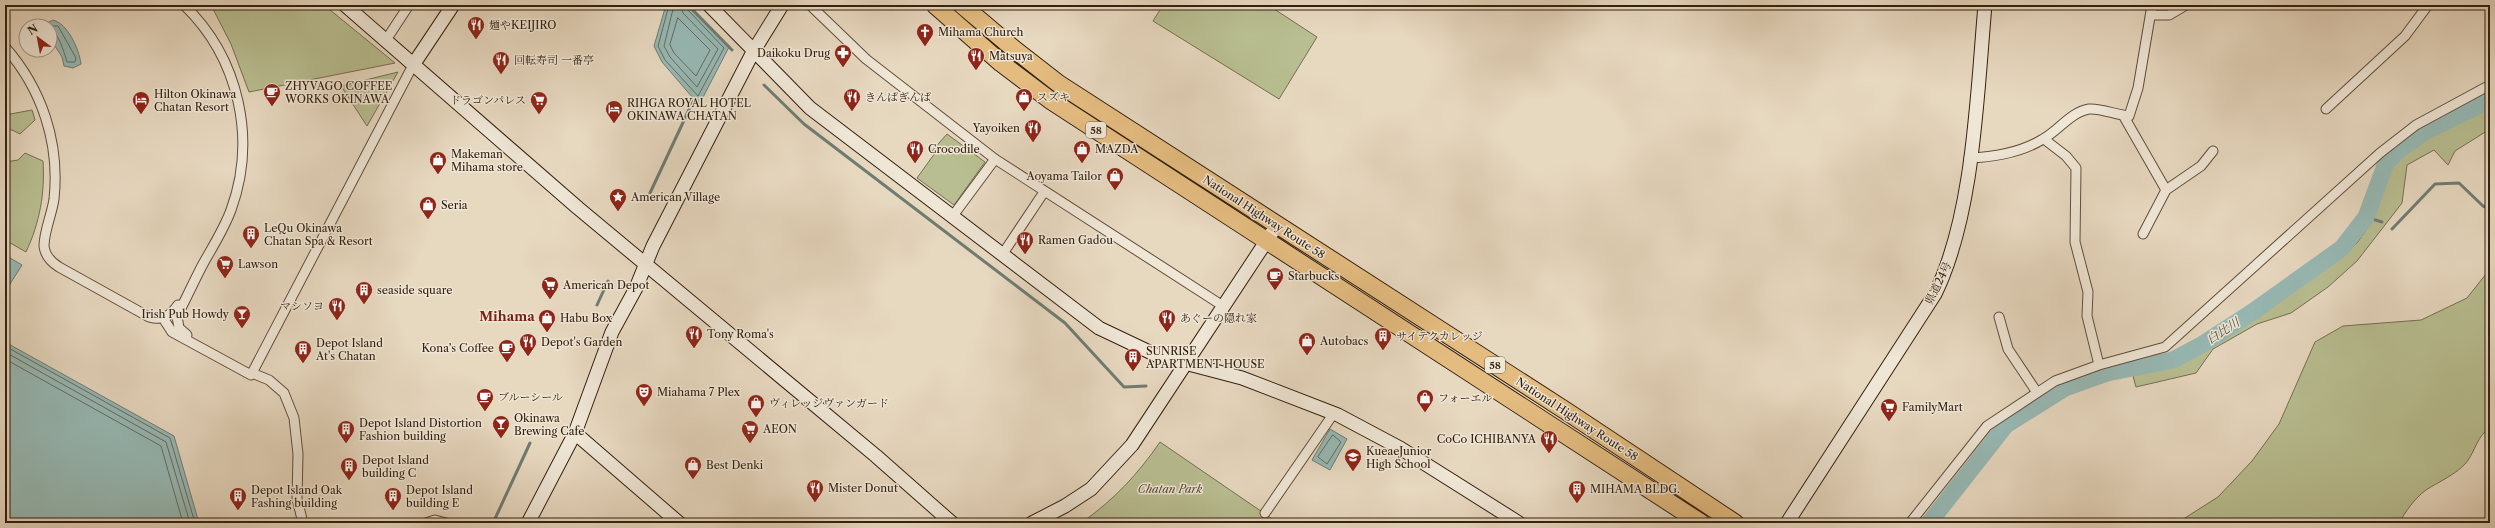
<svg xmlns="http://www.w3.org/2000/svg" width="2495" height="528" font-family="'Libre Caslon Text','Noto Serif JP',serif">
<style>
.green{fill:#b8be91;stroke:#766f50}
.water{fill:#97b9b5;stroke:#6f7c73}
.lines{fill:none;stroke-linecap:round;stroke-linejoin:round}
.shore{stroke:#656c62;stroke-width:1}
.stream{stroke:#6f7c73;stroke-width:3}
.river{stroke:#97b9b5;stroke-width:17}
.street-casing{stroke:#604e3b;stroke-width:11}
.secondary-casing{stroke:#33200f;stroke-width:15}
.highway-casing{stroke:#33200f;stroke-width:19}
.street{stroke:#efe6d6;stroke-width:9}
.secondary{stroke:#efe6d6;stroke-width:13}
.highway{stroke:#e4bc80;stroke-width:17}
.labels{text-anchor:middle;stroke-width:3;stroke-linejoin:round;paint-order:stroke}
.shield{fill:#efe6d6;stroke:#6b5b4b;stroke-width:1}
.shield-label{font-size:10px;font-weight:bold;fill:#33200f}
.poi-label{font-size:11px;fill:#33200f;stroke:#efe6d6;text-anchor:start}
.street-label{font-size:11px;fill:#33200f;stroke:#efe6d6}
.park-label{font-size:11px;font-style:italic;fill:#544830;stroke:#efe6d6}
.water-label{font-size:12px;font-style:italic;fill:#514e41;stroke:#efe6d6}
.quarter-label{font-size:13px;font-weight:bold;fill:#7a1f14;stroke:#efe6d6}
</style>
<rect width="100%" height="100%" fill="#e7d8c0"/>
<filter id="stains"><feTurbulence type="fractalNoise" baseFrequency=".005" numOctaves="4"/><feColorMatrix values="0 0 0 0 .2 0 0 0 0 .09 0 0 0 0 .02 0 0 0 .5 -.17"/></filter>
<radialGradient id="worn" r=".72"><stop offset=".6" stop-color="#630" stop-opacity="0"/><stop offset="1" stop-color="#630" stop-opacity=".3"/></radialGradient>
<path class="green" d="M213 5H324L395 63 249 92 231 44 212 7Z
M1163 5H1268L1317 37 1279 99 1153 21Z
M398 72 367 126 341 86Z
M2490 92V129L2455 151 2448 165 2434 150 2407 165 2402 203 2357 261 2328 287 2291 313 2257 324 2213 349 2196 373 2136 387 2133 376 2200 353 2259 317 2357 243 2373 220 2385 160 2402 143 2436 120Z
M32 110 35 120 20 134 12 130H5V115Z
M947 134 985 162 954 205 917 178 935 153 932 151Z
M25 153 43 161C45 193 40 222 26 252L5 240V162L18 160Z
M2490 269V428C2478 434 2475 452 2466 463 2455 475 2440 481 2426 490 2414 499 2406 511 2399 523H2177L2218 497 2252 461 2279 424 2315 342 2343 326 2421 320 2467 298Z
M1160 442 1271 518 1268 523H1081C1114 500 1138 474 1160 442Z"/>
<path class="water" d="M666 5H688L729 47 699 105 662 62 654 46Z
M53 20C68 24 79 49 81 64L73 68 64 66 62 57 55 46V40L50 44V38L54 37 50 36V26H41Z
M5 255 22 265 5 292Z
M5 342 174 436 199 523H5Z
M1330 429 1347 439 1330 470 1312 460Z"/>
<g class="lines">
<path class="shore" d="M669 5 658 46 665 60 698 96 724 48 687 9 686 5
M674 5 664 46 670 57 697 87 718 49 683 13 681 5
M678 18 710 50 696 76 674 53 670 45Z
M47 26H58L76 58 75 62H67C65 55 60 39 55 33L50 32
M5 346 170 438 195 523
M5 352 166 442 190 523
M5 359 161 446 183 523
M1333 435 1341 442 1327 464 1318 457Z"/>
<path class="stream" d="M688 5 732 50
M764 85 804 124 1065 323 1124 387 1146 386
M650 193 694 99
M2366 217 2382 222
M2392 229 2435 184 2459 183 2483 206 2490 209
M597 305 608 281
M493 523 530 443"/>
<path class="river" d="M1929 523 2006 425 2065 388 2107 373 2173 360 2203 344 2251 313 2342 248 2366 217 2386 163 2399 150 2426 131 2490 100"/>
<defs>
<path id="street" d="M184 5C239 58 257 139 231 210 224 229 213 246 203 264 194 281 186 299 177 316L179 328 187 335
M810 5 866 59 995 159 1223 306
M2151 15H2169L2186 5
M386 40 409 5
M5 47C42 89 60 143 54 199 52 214 44 231 44 246 45 256 51 262 59 267L149 317C163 321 170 316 178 305
M2326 109 2405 36 2428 5
M2123 115 2166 190
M2044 139 2066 156 2076 168 2075 242 2088 292 2087 316 2099 365
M1969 158C1994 157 2022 152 2043 139 2059 130 2071 112 2089 109 2101 108 2116 115 2129 116L2138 88 2152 5
M952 217 995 159
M2143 234 2166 190 2201 166 2213 151
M1002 255 1044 192
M1999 317 2008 349 2036 391
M163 318 172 332 251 375 413 65
M252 373 269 380 284 393 294 418 298 454 297 499 303 523
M1265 513 1334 413
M426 523 435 520 446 523
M1910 523 1987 426 2055 381 2099 365 2165 347 2380 153 2416 125 2490 85"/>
<path id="secondary" d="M345 5 578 208 876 456 952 523
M709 5 810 108 1099 328 1158 356 1242 378 1338 415 1400 448 1519 523
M413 65 453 5
M575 433 679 523
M528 523 575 433 612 332 636 288 653 246 753 52 782 5
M1032 523 1065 506 1091 489 1132 445 1277 225
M1787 523 1935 294C1974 214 1977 94 1985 5"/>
<path id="highway" d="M935 5 1001 63 1050 100 1701 523
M962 5 1014 49 1059 84 1566 411 1735 523"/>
</defs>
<use href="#street" class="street-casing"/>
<use href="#secondary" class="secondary-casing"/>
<use href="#highway" class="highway-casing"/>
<use href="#street" class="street"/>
<use href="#secondary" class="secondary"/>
<use href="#highway" class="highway"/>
</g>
<defs>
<symbol id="restaurant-pin" viewBox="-11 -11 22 30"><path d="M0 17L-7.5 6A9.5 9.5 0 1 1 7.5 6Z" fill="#8f2418" stroke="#efe6d6"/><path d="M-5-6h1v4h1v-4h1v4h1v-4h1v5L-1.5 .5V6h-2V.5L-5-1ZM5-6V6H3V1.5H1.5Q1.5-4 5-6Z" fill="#fff"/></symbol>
<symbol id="church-pin" viewBox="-11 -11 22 30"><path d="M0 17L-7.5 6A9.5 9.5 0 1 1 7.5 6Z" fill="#8f2418" stroke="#efe6d6"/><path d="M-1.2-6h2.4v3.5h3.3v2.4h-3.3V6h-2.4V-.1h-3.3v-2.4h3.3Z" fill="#fff"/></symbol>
<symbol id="pharmacy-pin" viewBox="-11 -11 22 30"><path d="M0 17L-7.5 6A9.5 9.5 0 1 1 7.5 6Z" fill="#8f2418" stroke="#efe6d6"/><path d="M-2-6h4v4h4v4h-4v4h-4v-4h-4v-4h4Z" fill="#fff"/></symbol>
<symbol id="cafe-pin" viewBox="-11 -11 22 30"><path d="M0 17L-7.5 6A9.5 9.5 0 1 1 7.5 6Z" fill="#8f2418" stroke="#efe6d6"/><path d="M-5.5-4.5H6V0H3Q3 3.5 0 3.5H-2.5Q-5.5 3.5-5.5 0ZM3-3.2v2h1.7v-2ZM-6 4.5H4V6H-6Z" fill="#fff"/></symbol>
<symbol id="shop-pin" viewBox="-11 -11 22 30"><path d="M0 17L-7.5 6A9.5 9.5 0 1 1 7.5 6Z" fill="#8f2418" stroke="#efe6d6"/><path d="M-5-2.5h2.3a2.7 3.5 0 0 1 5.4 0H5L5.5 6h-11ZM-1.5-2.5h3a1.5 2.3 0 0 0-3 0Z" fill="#fff"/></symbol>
<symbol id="hotel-pin" viewBox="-11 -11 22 30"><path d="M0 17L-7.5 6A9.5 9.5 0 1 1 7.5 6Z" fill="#8f2418" stroke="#efe6d6"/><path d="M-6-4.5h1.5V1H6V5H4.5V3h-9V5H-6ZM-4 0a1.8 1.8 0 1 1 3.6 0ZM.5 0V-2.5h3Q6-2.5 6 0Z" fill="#fff"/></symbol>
<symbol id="supermarket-pin" viewBox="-11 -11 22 30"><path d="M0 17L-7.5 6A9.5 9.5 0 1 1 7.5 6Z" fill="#8f2418" stroke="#efe6d6"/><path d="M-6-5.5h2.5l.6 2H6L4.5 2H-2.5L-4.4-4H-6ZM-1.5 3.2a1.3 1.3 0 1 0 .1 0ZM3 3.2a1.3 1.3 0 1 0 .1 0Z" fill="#fff"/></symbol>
<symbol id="sight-pin" viewBox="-11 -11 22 30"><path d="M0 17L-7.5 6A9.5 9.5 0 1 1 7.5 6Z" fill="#8f2418" stroke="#efe6d6"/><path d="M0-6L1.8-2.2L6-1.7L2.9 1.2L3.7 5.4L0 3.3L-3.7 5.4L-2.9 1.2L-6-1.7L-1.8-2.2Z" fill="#fff"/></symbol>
<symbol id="building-pin" viewBox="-11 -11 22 30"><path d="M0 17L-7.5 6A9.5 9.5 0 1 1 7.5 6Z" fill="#8f2418" stroke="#efe6d6"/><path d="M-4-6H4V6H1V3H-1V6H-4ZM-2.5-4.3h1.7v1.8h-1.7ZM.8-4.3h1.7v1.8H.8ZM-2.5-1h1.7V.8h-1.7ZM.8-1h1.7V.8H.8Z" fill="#fff"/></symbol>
<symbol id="bar-pin" viewBox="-11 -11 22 30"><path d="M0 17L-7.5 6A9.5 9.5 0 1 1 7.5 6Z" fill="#8f2418" stroke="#efe6d6"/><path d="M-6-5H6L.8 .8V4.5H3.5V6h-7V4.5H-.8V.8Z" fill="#fff"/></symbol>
<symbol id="theatre-pin" viewBox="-11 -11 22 30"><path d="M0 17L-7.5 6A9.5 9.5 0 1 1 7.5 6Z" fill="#8f2418" stroke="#efe6d6"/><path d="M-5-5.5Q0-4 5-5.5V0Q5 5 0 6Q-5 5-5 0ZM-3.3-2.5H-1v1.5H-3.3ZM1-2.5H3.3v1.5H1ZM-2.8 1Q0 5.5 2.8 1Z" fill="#fff"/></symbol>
<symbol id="school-pin" viewBox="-11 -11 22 30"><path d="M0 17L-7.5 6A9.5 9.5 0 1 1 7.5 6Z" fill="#8f2418" stroke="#efe6d6"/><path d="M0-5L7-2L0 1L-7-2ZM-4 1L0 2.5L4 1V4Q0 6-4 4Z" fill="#fff"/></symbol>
</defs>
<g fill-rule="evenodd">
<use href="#restaurant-pin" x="466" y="15" width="20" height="27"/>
<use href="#church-pin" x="915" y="22" width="20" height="27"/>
<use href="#pharmacy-pin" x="833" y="43" width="20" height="27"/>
<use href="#restaurant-pin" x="966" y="46" width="20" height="27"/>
<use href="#restaurant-pin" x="491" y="50" width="20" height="27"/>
<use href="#cafe-pin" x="262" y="82" width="20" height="27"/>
<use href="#restaurant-pin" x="842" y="87" width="20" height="27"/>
<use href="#shop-pin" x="1014" y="87" width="20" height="27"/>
<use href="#hotel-pin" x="131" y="90" width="20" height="27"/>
<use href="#supermarket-pin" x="529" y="90" width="20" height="27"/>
<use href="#hotel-pin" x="604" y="99" width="20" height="27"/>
<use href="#restaurant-pin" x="1023" y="118" width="20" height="27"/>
<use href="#restaurant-pin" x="905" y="139" width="20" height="27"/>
<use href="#shop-pin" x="1072" y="139" width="20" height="27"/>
<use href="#shop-pin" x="428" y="150" width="20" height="27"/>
<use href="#shop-pin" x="1105" y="166" width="20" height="27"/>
<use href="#sight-pin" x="608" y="187" width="20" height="27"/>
<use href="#shop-pin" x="418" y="195" width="20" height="27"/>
<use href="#building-pin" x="241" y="224" width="20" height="27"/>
<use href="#restaurant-pin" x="1015" y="230" width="20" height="27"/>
<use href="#supermarket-pin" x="215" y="254" width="20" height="27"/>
<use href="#cafe-pin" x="1265" y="266" width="20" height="27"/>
<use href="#supermarket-pin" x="540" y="275" width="20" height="27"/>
<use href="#building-pin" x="354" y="280" width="20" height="27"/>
<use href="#restaurant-pin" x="327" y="296" width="20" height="27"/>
<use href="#bar-pin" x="232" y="304" width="20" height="27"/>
<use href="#shop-pin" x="537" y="308" width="20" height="27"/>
<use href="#restaurant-pin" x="1157" y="308" width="20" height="27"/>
<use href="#restaurant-pin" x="684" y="324" width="20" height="27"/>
<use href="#building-pin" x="1373" y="326" width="20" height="27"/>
<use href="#shop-pin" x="1297" y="331" width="20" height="27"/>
<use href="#restaurant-pin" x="518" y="332" width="20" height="27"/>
<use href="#cafe-pin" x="497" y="338" width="20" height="27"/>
<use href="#building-pin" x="293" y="339" width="20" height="27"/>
<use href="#building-pin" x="1123" y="347" width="20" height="27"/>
<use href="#theatre-pin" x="634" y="382" width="20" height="27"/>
<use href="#cafe-pin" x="475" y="387" width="20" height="27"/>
<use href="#shop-pin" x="1415" y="388" width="20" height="27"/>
<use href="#shop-pin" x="746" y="393" width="20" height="27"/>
<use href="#supermarket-pin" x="1879" y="397" width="20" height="27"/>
<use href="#bar-pin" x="491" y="414" width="20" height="27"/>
<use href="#building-pin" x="336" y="419" width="20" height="27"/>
<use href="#supermarket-pin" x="740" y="419" width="20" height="27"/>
<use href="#restaurant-pin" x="1539" y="429" width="20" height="27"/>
<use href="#school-pin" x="1343" y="447" width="20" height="27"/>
<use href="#shop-pin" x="683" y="455" width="20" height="27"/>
<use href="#building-pin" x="339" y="456" width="20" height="27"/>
<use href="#restaurant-pin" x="805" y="478" width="20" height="27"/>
<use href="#building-pin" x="1567" y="479" width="20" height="27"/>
<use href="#building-pin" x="228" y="486" width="20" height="27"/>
<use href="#building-pin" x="383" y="486" width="20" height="27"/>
</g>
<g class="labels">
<g class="shield">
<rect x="1086" y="122" width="20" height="16" rx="3"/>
<rect x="1485" y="357" width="20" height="16" rx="3"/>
</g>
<g class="shield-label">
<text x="1096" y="134">58</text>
<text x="1495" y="369">58</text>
</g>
<g class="poi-label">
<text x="489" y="29">麺やKEIJIRO</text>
<text x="938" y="36">Mihama Church</text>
<text x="830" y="57" text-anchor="end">Daikoku Drug</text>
<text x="989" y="60">Matsuya</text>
<text x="514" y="64">回転寿司 一番亭</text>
<text x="285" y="90">ZHYVAGO COFFEE<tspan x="285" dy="13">WORKS OKINAWA</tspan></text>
<text x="154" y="98">Hilton Okinawa<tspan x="154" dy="13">Chatan Resort</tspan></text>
<text x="865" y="101">きんぱぎんぱ</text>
<text x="1037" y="101">スズキ</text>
<text x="526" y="104" text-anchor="end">ドラゴンパレス</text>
<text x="627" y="107">RIHGA ROYAL HOTEL<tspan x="627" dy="13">OKINAWA CHATAN</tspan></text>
<text x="1020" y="132" text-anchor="end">Yayoiken</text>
<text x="928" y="153">Crocodile</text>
<text x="1095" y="153">MAZDA</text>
<text x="451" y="158">Makeman<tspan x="451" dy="13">Mihama store</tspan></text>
<text x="1102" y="180" text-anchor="end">Aoyama Tailor</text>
<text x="631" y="201">American Village</text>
<text x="441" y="209">Seria</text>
<text x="264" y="232">LeQu Okinawa<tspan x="264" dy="13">Chatan Spa &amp; Resort</tspan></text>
<text x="1038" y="244">Ramen Gadou</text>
<text x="238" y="268">Lawson</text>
<text x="1288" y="280">Starbucks</text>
<text x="563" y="289">American Depot</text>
<text x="377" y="294">seaside square</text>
<text x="324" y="310" text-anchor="end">マシソヨ</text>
<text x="229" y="318" text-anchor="end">Irish Pub Howdy</text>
<text x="560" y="322">Habu Box</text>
<text x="1180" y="322">あぐーの隠れ家</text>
<text x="707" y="338">Tony Roma's</text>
<text x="1396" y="340">サイテクカレッジ</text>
<text x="1320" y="345">Autobacs</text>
<text x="541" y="346">Depot's Garden</text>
<text x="316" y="347">Depot Island<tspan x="316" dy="13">At's Chatan</tspan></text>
<text x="494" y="352" text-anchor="end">Kona’s Coffee</text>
<text x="1146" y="355">SUNRISE<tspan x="1146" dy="13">APARTMENT HOUSE</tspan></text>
<text x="657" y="396">Miahama 7 Plex</text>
<text x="498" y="401">ブルーシール</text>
<text x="1438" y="402">フォーエル</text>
<text x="769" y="407">ヴィレッジヴァンガード</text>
<text x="1902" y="411">FamilyMart</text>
<text x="514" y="422">Okinawa<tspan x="514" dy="13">Brewing Cafe</tspan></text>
<text x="359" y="427">Depot Island Distortion<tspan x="359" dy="13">Fashion building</tspan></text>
<text x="763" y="433">AEON</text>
<text x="1536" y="443" text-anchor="end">CoCo ICHIBANYA</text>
<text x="1366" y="455">KueaeJunior<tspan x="1366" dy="13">High School</tspan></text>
<text x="362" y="464">Depot Island<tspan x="362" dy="13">building C</tspan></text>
<text x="706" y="469">Best Denki</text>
<text x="828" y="492">Mister Donut</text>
<text x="1590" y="493">MIHAMA BLDG.</text>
<text x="251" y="494">Depot Island Oak<tspan x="251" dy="13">Fashing building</tspan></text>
<text x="406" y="494">Depot Island<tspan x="406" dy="13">building E</tspan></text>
</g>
<g class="street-label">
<text transform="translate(1264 217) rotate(33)" y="4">National Highway Route 58</text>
<text transform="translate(1938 283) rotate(-64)" y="4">県道24号</text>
<text transform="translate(1577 419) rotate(33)" y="4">National Highway Route 58</text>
</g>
<g class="park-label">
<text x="1170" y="493">Chatan Park</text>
</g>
<g class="water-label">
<text transform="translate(2223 331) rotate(-33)" y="4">白比川</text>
</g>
<g class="quarter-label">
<text x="507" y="321">Mihama</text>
</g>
</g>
<rect width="2495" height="528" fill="none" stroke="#e7d8c0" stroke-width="20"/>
<rect x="6" y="6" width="2483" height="516" fill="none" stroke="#33200f" stroke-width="2"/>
<rect x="10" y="10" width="2475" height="508" fill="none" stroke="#33200f"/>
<g transform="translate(38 38) rotate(328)"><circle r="19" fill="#efe6d6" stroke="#a49786"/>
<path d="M0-3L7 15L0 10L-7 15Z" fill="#8f2418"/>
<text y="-6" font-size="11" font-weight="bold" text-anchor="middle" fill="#33200f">N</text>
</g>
<rect width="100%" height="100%" filter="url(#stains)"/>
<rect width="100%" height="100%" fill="url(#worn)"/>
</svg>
